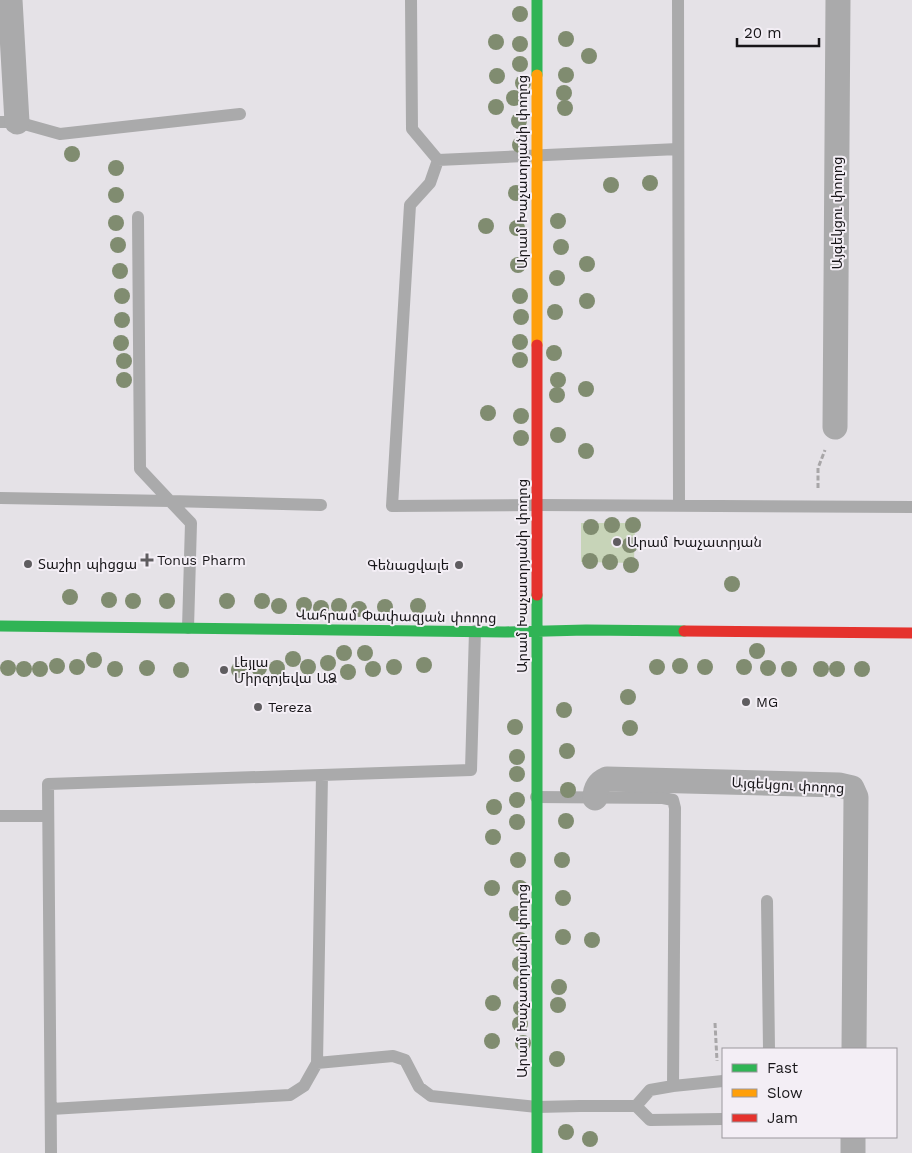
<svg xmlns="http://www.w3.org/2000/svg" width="912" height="1153" font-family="'Work Sans','Noto Sans Armenian',sans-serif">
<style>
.green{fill:#c7d4b8}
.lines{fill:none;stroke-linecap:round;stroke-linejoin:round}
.path{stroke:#a8a6a8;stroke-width:3;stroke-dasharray:5 2.5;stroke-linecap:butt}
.lane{stroke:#aaaaab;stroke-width:12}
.street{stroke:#aaaaab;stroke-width:25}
.fast{stroke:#30b455;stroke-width:11}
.slow{stroke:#ff9f0a;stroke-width:11}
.jam{stroke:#e5322d;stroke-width:11}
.tree{fill:#808c70}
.poi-dot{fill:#5f5d60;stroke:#f3eef5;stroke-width:2}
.labels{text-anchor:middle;stroke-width:4;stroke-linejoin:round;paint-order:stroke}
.street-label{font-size:14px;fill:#171518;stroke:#f3eef5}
.poi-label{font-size:14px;fill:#171518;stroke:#f3eef5;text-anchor:start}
</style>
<rect width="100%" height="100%" fill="#e5e2e7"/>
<path class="green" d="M581 523H635L634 563 581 562Z"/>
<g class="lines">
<path class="path" d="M818 488V468L825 450
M715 1023 717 1061"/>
<path class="lane" d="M411 0 412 129 438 160 430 183 410 205 392 506 537 505 912 507
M678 0 679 506
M0 122H17L60 134 240 114
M438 160 678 149
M138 217 140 469 170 501 321 505
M0 498 170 501 191 523 188 628
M536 797 663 798 673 800 675 808 673 1086
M0 816H48
M767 901 769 1049
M317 1063 393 1056 405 1060 419 1087 431 1096 537 1107 580 1106H636L650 1120 723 1119
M636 1106 650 1090 673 1086 723 1081
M51 1109 290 1095 304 1086 317 1063 322 775
M51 1153 48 784 471 770 475 631"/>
<path class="street" d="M10 0 17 122
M835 427 838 0
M595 798C595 788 598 783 607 779L839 785 852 788 856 797 854 1049
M853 1153V1137"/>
<path class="fast" d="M537 0V75
M537 595V1153
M0 626 505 632 586 630 684 631"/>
<path class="slow" d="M537 75V345"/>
<path class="jam" d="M537 345V595
M684 631 912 633"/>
</g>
<g class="tree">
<circle cx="520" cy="14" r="8"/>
<circle cx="566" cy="39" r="8"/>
<circle cx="496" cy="42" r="8"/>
<circle cx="520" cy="44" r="8"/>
<circle cx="589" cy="56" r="8"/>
<circle cx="520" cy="64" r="8"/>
<circle cx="566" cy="75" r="8"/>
<circle cx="497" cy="76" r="8"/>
<circle cx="523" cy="83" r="8"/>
<circle cx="564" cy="93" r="8"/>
<circle cx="514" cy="98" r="8"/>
<circle cx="496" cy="107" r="8"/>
<circle cx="565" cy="108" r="8"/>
<circle cx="519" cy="121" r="8"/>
<circle cx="520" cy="145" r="8"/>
<circle cx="72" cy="154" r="8"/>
<circle cx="116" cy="168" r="8"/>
<circle cx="650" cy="183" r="8"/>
<circle cx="611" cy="185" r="8"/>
<circle cx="516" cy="193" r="8"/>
<circle cx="116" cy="195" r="8"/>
<circle cx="558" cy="221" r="8"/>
<circle cx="116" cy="223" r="8"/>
<circle cx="486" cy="226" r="8"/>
<circle cx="517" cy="228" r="8"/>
<circle cx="118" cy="245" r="8"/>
<circle cx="561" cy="247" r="8"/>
<circle cx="587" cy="264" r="8"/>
<circle cx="518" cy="265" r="8"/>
<circle cx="120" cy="271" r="8"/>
<circle cx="557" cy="278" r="8"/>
<circle cx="122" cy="296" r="8"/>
<circle cx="520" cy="296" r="8"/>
<circle cx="587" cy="301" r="8"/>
<circle cx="555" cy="312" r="8"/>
<circle cx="521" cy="317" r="8"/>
<circle cx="122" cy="320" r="8"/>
<circle cx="520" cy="342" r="8"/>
<circle cx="121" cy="343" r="8"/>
<circle cx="554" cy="353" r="8"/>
<circle cx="520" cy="360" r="8"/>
<circle cx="124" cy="361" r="8"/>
<circle cx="124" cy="380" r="8"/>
<circle cx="558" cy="380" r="8"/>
<circle cx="586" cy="389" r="8"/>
<circle cx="557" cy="395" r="8"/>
<circle cx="488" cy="413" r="8"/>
<circle cx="521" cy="416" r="8"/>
<circle cx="558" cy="435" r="8"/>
<circle cx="521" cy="438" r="8"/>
<circle cx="586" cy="451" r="8"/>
<circle cx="612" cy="525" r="8"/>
<circle cx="633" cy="525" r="8"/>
<circle cx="591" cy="527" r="8"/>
<circle cx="630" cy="545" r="8"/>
<circle cx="590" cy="561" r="8"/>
<circle cx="610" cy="562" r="8"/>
<circle cx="631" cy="565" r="8"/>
<circle cx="732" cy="584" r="8"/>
<circle cx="70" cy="597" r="8"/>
<circle cx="109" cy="600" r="8"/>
<circle cx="133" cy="601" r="8"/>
<circle cx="167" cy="601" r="8"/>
<circle cx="227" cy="601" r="8"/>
<circle cx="262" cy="601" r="8"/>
<circle cx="304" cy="605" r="8"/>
<circle cx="279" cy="606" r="8"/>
<circle cx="339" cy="606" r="8"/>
<circle cx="418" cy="606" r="8"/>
<circle cx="385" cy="607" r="8"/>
<circle cx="321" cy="608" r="8"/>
<circle cx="359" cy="609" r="8"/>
<circle cx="757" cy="651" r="8"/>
<circle cx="344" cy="653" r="8"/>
<circle cx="365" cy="653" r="8"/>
<circle cx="293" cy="659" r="8"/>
<circle cx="94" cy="660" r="8"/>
<circle cx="328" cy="663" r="8"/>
<circle cx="424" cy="665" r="8"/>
<circle cx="57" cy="666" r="8"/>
<circle cx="680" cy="666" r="8"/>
<circle cx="77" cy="667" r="8"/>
<circle cx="308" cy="667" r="8"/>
<circle cx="394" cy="667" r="8"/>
<circle cx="657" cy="667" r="8"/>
<circle cx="705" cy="667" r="8"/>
<circle cx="744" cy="667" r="8"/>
<circle cx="8" cy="668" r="8"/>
<circle cx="147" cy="668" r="8"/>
<circle cx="259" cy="668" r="8"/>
<circle cx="277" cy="668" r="8"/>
<circle cx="768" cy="668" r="8"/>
<circle cx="24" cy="669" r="8"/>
<circle cx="40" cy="669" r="8"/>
<circle cx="115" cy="669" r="8"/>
<circle cx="373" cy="669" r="8"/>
<circle cx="789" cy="669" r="8"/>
<circle cx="821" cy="669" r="8"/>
<circle cx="837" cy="669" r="8"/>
<circle cx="862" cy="669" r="8"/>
<circle cx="181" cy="670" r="8"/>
<circle cx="239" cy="670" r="8"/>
<circle cx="348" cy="672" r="8"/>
<circle cx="628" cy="697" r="8"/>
<circle cx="564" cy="710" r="8"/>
<circle cx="515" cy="727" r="8"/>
<circle cx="630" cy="728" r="8"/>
<circle cx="567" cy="751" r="8"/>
<circle cx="517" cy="757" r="8"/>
<circle cx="517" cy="774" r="8"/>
<circle cx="568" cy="790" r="8"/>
<circle cx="517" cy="800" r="8"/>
<circle cx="494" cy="807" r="8"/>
<circle cx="566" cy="821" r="8"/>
<circle cx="517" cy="822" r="8"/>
<circle cx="493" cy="837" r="8"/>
<circle cx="518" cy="860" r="8"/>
<circle cx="562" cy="860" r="8"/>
<circle cx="492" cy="888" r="8"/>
<circle cx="520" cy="888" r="8"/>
<circle cx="563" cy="898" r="8"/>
<circle cx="517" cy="914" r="8"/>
<circle cx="563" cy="937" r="8"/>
<circle cx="520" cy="940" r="8"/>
<circle cx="592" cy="940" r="8"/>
<circle cx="520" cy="964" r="8"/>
<circle cx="521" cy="983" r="8"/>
<circle cx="559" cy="987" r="8"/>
<circle cx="493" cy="1003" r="8"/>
<circle cx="558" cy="1005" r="8"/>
<circle cx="521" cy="1008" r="8"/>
<circle cx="520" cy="1024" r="8"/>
<circle cx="492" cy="1041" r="8"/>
<circle cx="523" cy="1043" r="8"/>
<circle cx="557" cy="1059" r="8"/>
<circle cx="566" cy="1132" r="8"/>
<circle cx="590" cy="1139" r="8"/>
</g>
<g class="poi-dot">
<circle cx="617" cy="542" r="5"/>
<path d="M144.5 552.5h5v5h5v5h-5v5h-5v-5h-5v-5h5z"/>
<circle cx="28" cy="564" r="5"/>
<circle cx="459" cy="565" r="5"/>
<circle cx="224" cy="670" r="5"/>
<circle cx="746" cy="702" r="5"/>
<circle cx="258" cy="707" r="5"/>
</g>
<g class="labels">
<g class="street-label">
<text transform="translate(522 172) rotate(-90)" y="5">Արամ Խաչատրյանի փողոց</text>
<text transform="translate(837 213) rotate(-90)" y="5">Այգեկցու փողոց</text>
<text transform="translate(522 576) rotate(-90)" y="5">Արամ Խաչատրյանի փողոց</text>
<text transform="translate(396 616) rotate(1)" y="5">Վահրամ Փափազյան փողոց</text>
<text transform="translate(788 785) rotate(3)" y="5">Այգեկցու փողոց</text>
<text transform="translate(522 981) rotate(-90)" y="5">Արամ Խաչատրյանի փողոց</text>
</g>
<g class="poi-label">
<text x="627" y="547">Արամ Խաչատրյան</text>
<text x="157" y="565">Tonus Pharm</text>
<text x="38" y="569">Տաշիր պիցցա</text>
<text x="449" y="570" text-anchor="end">Գենացվալե</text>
<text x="234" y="667">Լեյլա<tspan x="234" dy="16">Միրզոյեվա ԱՁ</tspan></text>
<text x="756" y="707">MG</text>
<text x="268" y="712">Tereza</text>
</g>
</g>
<rect x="722" y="1048" width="175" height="90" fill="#f3eef5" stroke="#9b979d"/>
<rect x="732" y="1064" width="25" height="8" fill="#30b455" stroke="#9b979d"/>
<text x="767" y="1073" font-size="15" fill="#171518">Fast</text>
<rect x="732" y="1089" width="25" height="8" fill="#ff9f0a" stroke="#9b979d"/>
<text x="767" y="1098" font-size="15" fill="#171518">Slow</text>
<rect x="732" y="1114" width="25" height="8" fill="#e5322d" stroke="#9b979d"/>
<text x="767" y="1123" font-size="15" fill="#171518">Jam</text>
<path d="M737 38v8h82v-8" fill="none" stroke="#171518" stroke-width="2.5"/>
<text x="744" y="38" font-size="15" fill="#171518" stroke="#f3eef5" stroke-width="4" paint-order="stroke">20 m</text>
</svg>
